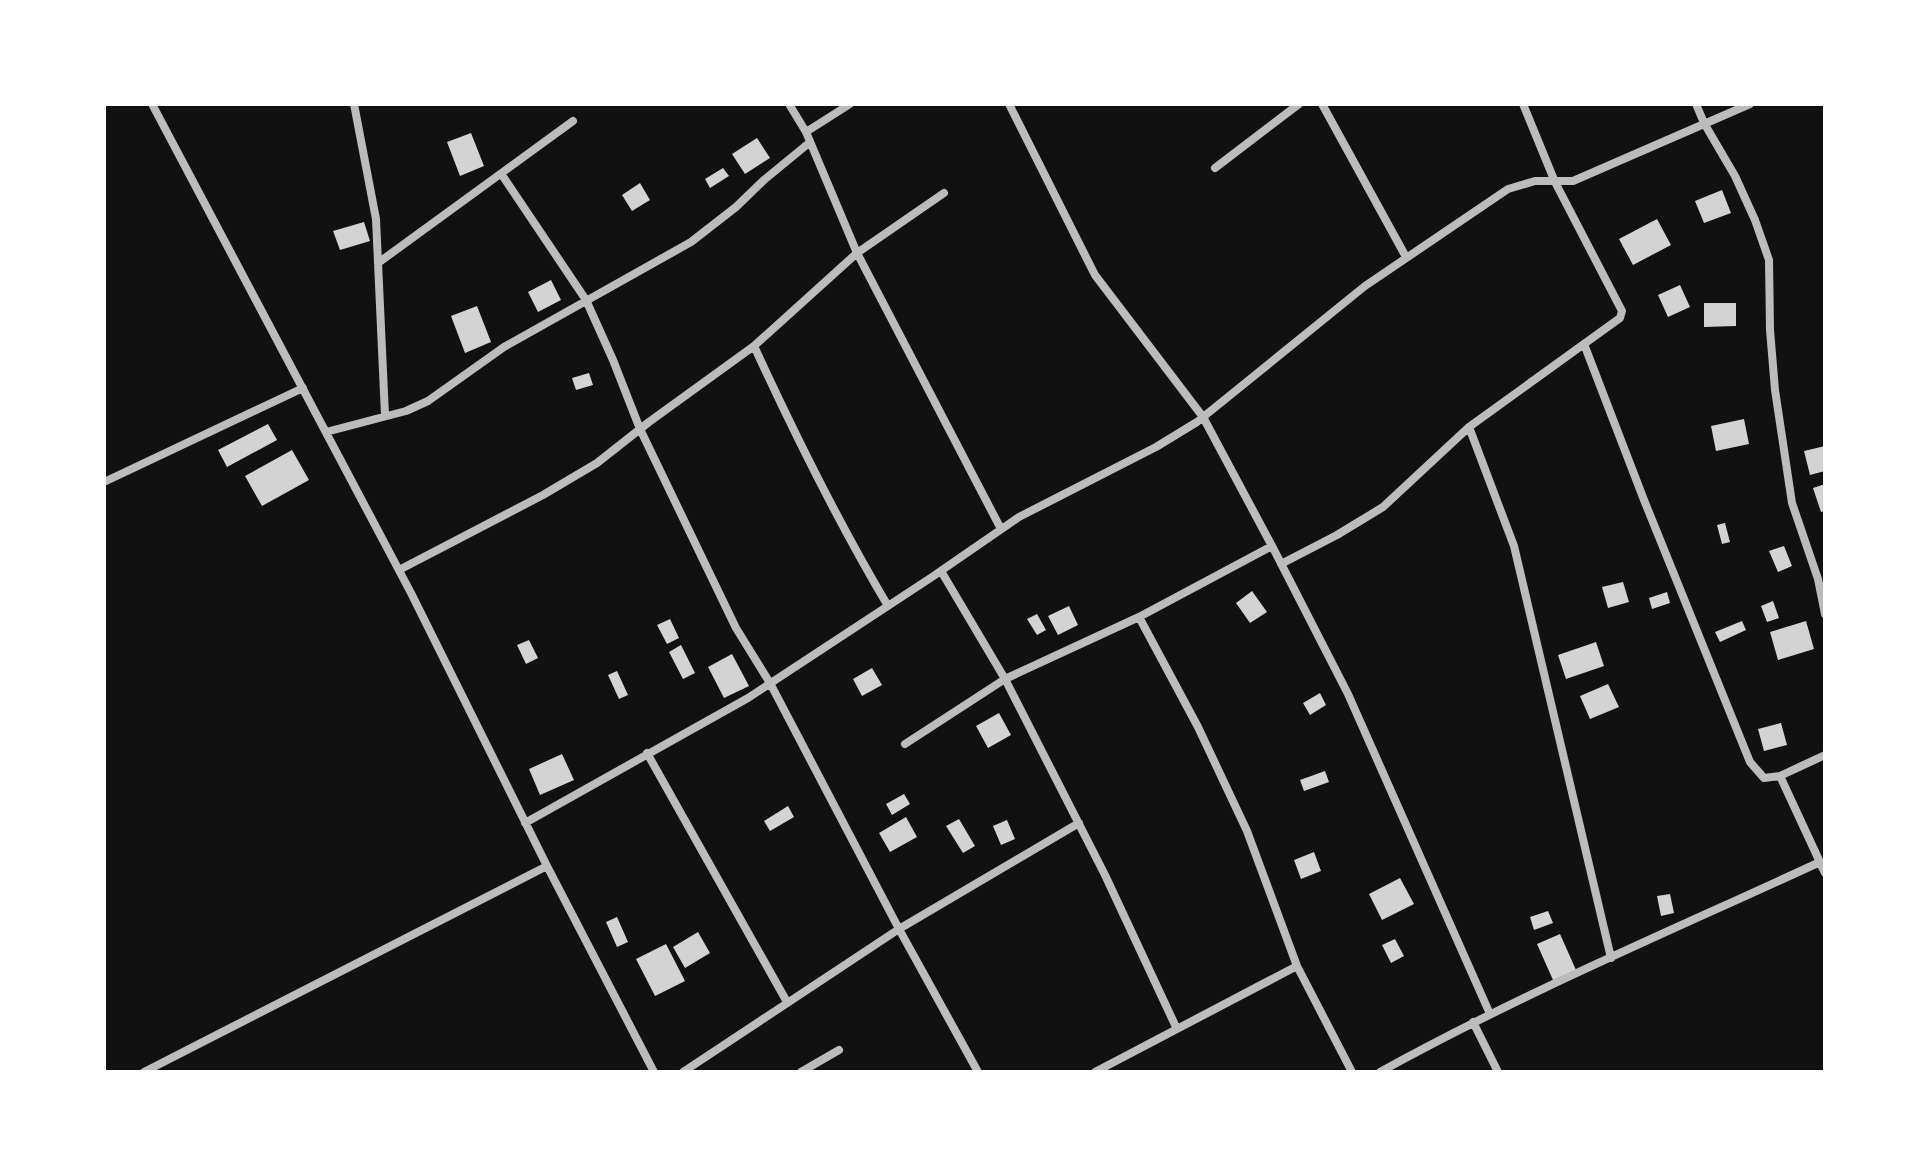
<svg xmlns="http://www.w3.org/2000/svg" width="1929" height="1176" font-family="Manrope,sans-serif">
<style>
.building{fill:#d3d3d3}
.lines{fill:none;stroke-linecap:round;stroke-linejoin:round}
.minor{stroke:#bcbcbc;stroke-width:8}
</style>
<rect width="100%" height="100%" fill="#111"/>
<path class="building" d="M471 133 484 166 460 176 447 142Z
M757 138 770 158 745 174 732 154Z
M723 168 729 176 710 188 705 179Z
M640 183 650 200 632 211 622 195Z
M1722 190 1731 213 1704 223 1695 201Z
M1657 219 1671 245 1633 265 1619 239Z
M364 222 370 241 340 250 333 231Z
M551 280 561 300 538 312 528 292Z
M1680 285 1690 307 1668 317 1658 295Z
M1704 303H1736V326L1704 327Z
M477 306 491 342 465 353 451 316Z
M589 373 593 385 576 390 572 378Z
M1744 419 1749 444 1716 451 1711 426Z
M268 424 277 440 227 467 218 450Z
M1825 446V471L1810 475 1804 451Z
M292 450 309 480 262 506 245 476Z
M1825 484V511L1821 512 1813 488Z
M1725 523 1730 542 1722 544 1717 525Z
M1784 546 1792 566 1778 572 1769 551Z
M1623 582 1629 602 1608 608 1602 587Z
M1252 591 1267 612 1250 623 1236 603Z
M1667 592 1670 603 1652 609 1649 598Z
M1773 601 1779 618 1767 622 1761 606Z
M1069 606 1078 625 1058 635 1048 616Z
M1037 614 1046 630 1037 635 1027 619Z
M670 619 679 638 667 644 657 625Z
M1742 621 1746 630 1720 642 1715 632Z
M1806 621 1814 649 1778 660 1770 632Z
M529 640 538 658 526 664 517 645Z
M1596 642 1604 666 1566 679 1558 655Z
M681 645 695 673 683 679 669 652Z
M732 654 749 686 724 698 708 667Z
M872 668 882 685 862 696 853 679Z
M617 671 628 695 619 699 608 675Z
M1608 684 1619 707 1590 719 1580 696Z
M1320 693 1326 705 1310 715 1303 703Z
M999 713 1011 735 988 748 976 726Z
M1781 723 1787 745 1764 751 1758 729Z
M562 754 574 780 540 795 529 769Z
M1325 771 1329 782 1304 791 1300 780Z
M904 794 910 804 892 815 886 804Z
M788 806 794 817 770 831 764 821Z
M906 817 917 837 890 852 879 833Z
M959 819 975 846 963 853 946 826Z
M1007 820 1015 839 1001 845 993 826Z
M1314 852 1321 871 1301 879 1294 860Z
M1400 878 1414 904 1382 920 1369 894Z
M1670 894 1674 913 1661 916 1657 896Z
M1548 911 1553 923 1534 930 1530 917Z
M617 917 628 942 617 947 606 922Z
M698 932 710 953 685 968 673 947Z
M1560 934 1576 970 1553 980 1537 944Z
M1395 939 1404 956 1391 963 1382 945Z
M666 944 685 981 655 996 636 959Z"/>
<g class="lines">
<path class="minor" d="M152 104 411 593 547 866 654 1072
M354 104 376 219 385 415
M789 104 806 132 857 253 1001 529
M1009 104 1095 275 1203 417 1272 546 1348 694 1490 1014
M1322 104 1406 257
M1696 104 1704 123 1735 176 1755 220 1769 260 1770 330 1775 390 1792 503 1818 579 1825 614
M806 132 850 104
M1215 168 1299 104
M502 175 586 300 613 360 640 429 736 628 770 683 899 929 978 1072
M378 263 573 121
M1584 344 1644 500 1750 762 1764 778 1780 776 1825 755
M754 346C795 435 838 522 888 606
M1469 427 1514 546 1611 958
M326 432 406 411 428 401 504 347 691 242 736 207 764 180 809 143
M104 482 303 388
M1281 564 1337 535 1383 507 1469 427 1620 318 1622 311 1555 182 1523 104
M399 570 543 495 597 463 649 422 754 346 857 253 944 193
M941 571 1005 679 1105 875 1176 1027
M1139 617 1198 727 1247 831 1297 966 1352 1072
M905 744 1005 679 1139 617 1272 546
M647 753 787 1002
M1780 776 1825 873
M525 823 748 698 932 577 1019 517 1156 447 1197 422 1365 286 1508 189 1535 181H1573L1750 104
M1473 1022 1498 1072
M144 1072 547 866
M683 1072 899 929 1079 823
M801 1072 839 1050
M1095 1072 1297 966
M1380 1072C1523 993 1673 930 1820 862"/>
</g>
<rect width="1929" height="1176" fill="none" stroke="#ffffff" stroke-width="212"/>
</svg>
